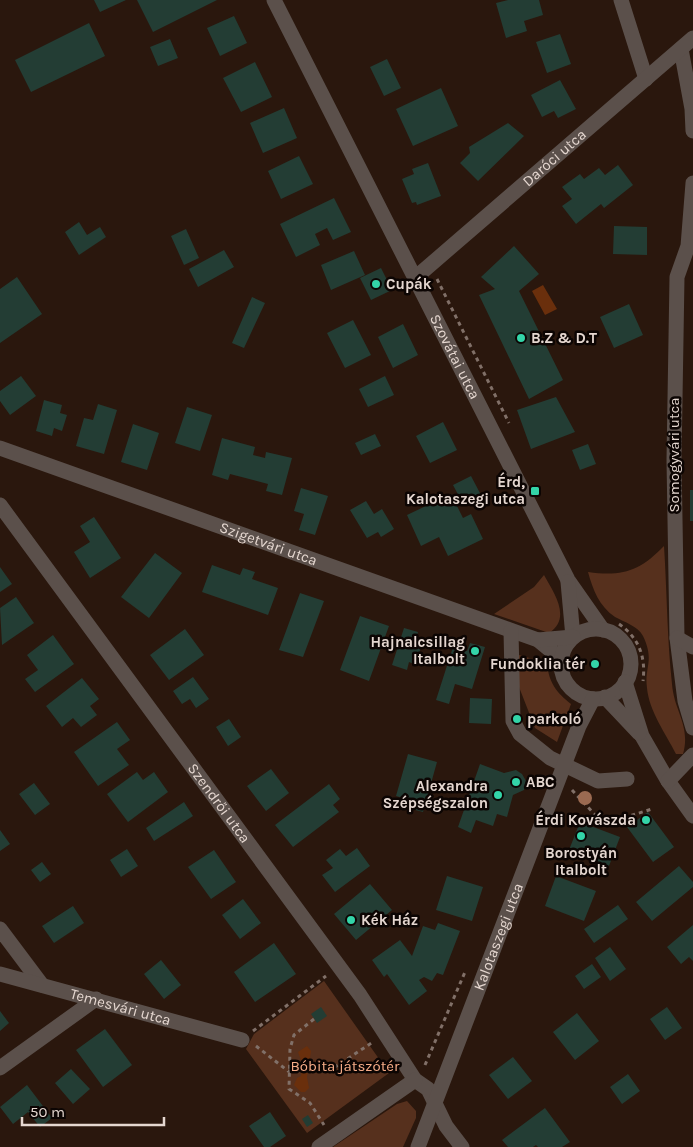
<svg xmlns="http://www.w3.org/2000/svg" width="693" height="1147" font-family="Karla,sans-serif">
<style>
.green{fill:#56301d}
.water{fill:#6a2f0c}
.building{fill:#233d34}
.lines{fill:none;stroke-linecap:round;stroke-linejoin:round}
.path{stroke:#817068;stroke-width:3;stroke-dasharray:4 4;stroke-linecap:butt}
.minor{stroke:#5b504b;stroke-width:15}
.tree{fill:#9b6a51}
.poi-dot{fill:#33d4a8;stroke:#0c0503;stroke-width:2}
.labels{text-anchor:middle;stroke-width:5;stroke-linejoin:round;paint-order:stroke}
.street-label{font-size:15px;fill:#e5d7d0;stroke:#0c0503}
.poi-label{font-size:15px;font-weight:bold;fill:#e5d7d0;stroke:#0c0503;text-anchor:start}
.park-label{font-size:15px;fill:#f7ad88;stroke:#0c0503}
</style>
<rect width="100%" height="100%" fill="#2a170d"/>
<path class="green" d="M664 546C667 592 667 639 672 684 674 711 691 726 683 754H676C666 734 649 711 647 688 644 667 655 661 643 636 638 626 624 622 615 617 599 606 593 590 588 572 622 577 640 571 664 546Z
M544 575C554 593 572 618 549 633L494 614 534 587Z
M519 655 547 663C549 683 556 692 571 704L557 742 535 728 519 687Z
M324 981 389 1073 307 1133 246 1049 254 1034Z
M407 1101 416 1111V1118L403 1147H333L397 1104Z"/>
<path class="water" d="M543 285 557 309 545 315 532 291Z
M307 1046 311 1051 307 1077 309 1088 305 1092H301L294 1085 297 1078 301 1076 302 1063 298 1052Z"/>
<path class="building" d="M94 0H126L100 12Z
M137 0H217L153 32Z
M508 0H539L543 15 524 21 527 31 506 38 496 3Z
M234 16 247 43 220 56 207 28Z
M89 23 105 56 31 92 15 60Z
M560 34 571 64 547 73 536 42Z
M170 39 178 58 158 66 150 47Z
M387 59 401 88 384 96 370 67Z
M255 62 272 97 241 112 223 78Z
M560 80 576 109 558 118 554 111 542 117 531 95Z
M441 88 458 126 413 146 396 109Z
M284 108 297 138 263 153 250 123Z
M508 123 524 136 478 181 460 163 470 153 469 147Z
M299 156 313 184 281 199 268 171Z
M428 163 441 196 417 205 416 202 412 203 402 179 414 174 412 169Z
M618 165 633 185 604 208 601 204 576 224 562 206 572 199 562 187 580 174 584 179 599 168 605 175Z
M334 198 351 232 333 240 327 228 315 234 320 245 296 257 280 224Z
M79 222 87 235 100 227 106 237 79 255 65 232Z
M614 226 647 227V255L613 254Z
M186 229 199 258 184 265 171 236Z
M514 246 539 274 519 291 563 380 529 399 479 295 495 289 481 277Z
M224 250 234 267 198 287 189 269Z
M354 251 365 275 331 290 321 265Z
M381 268 392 290 371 300 360 278Z
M17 277 42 314 0 343V289Z
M252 297 265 303 244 348 232 343Z
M629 304 643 335 614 348 600 317Z
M353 320 371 355 345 368 327 333Z
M403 324 418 355 393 368 378 337Z
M21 376 36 396 10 415 0 401V391Z
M385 376 394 395 368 407 359 389Z
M556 397 575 432 531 449 517 410Z
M44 400 62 405 60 413 67 415 62 431 54 428 52 436 36 431Z
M98 404 117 410 104 454 76 446 84 418 93 420Z
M187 407 212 415 200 451 175 443Z
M443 422 457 450 430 463 416 436Z
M133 424 159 433 147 470 121 462Z
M375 434 381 446 361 455 355 443Z
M222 438 255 447 253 455 265 458 266 452 292 458 282 495 266 491 268 484 230 474 228 480 212 475Z
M588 444 596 464 580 470 572 450Z
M471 476 481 495 463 504 453 485Z
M301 488 328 496 315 535 299 530 304 514 294 511Z
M690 490H693V521H690Z
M451 494 463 518 471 514 483 539 448 556 439 537 421 546 407 515Z
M366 501 374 514 382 509 394 529 381 537 378 532 367 538 350 510Z
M94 517 121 558 90 578 74 552 90 542 80 526Z
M155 553 182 573 149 618 121 597Z
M212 565 240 575 243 568 255 572 252 579 278 588 268 615 202 592Z
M0 567 12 584 0 592Z
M300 593 324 601 303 657 279 650Z
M16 597 34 623 2 645 0 608Z
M360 616 389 626 369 681 340 670Z
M404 628 418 632 414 644 421 647 416 665 409 662 407 670 392 665Z
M185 629 204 655 169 680 150 655Z
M53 635 74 664 35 692 25 679 38 670 27 655Z
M470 643 485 647 472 689 455 684 449 704 436 700 453 647 467 651Z
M193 677 209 699 196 708 190 699 182 704 173 691Z
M82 678 99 699 90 706 97 715 81 727 73 718 62 727 46 706Z
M470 698 492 699 491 724 469 723Z
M229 719 241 737 228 746 216 727Z
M117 722 130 740 117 749 129 765 98 786 74 752Z
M408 754 437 762 423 812 404 807 406 799 396 796Z
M480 764 504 773 516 770 522 774 526 781 524 790 513 795 507 817 497 814 493 826 476 820 471 833 458 827Z
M271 769 289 793 266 811 247 786Z
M137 772 143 780 154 772 168 792 128 822 107 794Z
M34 783 50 804 35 815 19 794Z
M329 784 340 799 333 805 339 812 293 847 275 825Z
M184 802 193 816 154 841 146 828Z
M648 812 674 847 653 862 627 827Z
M580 822 620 837 609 866 569 850Z
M0 830 10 844 0 851Z
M357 848 370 866 335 892 322 875 333 868 326 860 340 849 346 856Z
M127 849 138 866 121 877 110 860Z
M214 850 236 882 211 899 188 867Z
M42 862 51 874 40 882 31 870Z
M679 866 693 882V887L652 921 636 902Z
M447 876 483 887 472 921 436 910Z
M556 876 596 891 584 921 545 906Z
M370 884 392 910 356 940 334 914Z
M243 899 261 923 240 939 222 915Z
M618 905 628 919 594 943 584 929Z
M73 906 84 923 54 943 42 926Z
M438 923 460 931 443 975 437 973 432 981 424 977 419 980 427 991 409 1005 387 974 384 977 372 960 400 940 412 956 423 926 435 930Z
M693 925V961L689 957 681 964 667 947Z
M274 943 296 974 255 1002 234 972Z
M610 947 626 969 610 981 595 958Z
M161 960 181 985 164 999 144 974Z
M592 964 601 977 584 989 575 976Z
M321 1007 327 1016 317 1023 311 1014Z
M667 1007 682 1028 665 1040 650 1019Z
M0 1011 9 1023 0 1031Z
M577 1013 599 1041 575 1060 553 1032Z
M105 1029 132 1065 103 1087 76 1050Z
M513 1057 532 1081 508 1099 489 1075Z
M71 1069 90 1089 73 1104 55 1083Z
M628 1074 640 1091 622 1104 610 1087Z
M27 1085 52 1118 40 1127 28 1112 13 1124 0 1107Z
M545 1108 570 1142 562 1147H538L536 1145 533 1147H508L502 1140Z
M270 1112 286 1136 270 1147H264L249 1126Z
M308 1115 313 1123 307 1127 302 1119Z"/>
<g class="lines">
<path class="path" d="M437 279 509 423
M619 624C639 638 646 657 643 681
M572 790 598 818 620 819 652 809
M314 1019 294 1035 290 1049 289 1089 310 1103 324 1125
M253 1031 326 976
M256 1046 288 1071H329L373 1042
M425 1065 465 972"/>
<g class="minor">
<path id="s1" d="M274 0 568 580 603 630"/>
<path d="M621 0 646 79"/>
<path d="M681 49 692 109 693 131"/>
<path d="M693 183 688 246 677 277 674 460 677 638 685 701 693 728"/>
<path id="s2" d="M415 278 693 38"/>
<path id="s3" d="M0 448 538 640 561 659"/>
<path id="s4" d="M0 505 360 995 415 1080 428 1089 446 1126 462 1147"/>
<path d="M568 582 573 637"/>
<circle cx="596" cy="664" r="35"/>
<path d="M511 631 513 721 520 734 550 758 598 781 627 779"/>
<path d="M677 638 693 647"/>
<path d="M538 640 573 637"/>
<path d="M625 682 642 736 668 781 693 816"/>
<path d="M605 697 639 733"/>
<path d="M668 781 693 755"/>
<path d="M0 929 42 985"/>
<path id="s5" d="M0 974 242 1040"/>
<path d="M0 1068 96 999"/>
<path d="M319 1147 415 1080"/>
<path id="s6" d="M418 1147 579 726 593 699"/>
</g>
</g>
<circle class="tree" cx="585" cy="798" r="7"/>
<g class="poi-dot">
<circle cx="376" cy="284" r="5"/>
<circle cx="521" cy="338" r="5"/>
<rect x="530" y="486" width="10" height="10" rx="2.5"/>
<circle cx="475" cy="651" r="5"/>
<circle cx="595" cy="664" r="5"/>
<circle cx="517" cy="719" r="5"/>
<circle cx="516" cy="782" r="5"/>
<circle cx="498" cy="795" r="5"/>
<circle cx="646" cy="820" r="5"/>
<circle cx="581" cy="836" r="5"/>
<circle cx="351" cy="920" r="5"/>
</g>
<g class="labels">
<g class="street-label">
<text dy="5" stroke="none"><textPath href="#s2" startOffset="184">Daróci utca</textPath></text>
<text dy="5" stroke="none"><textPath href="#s1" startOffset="400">Szovátai utca</textPath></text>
<text transform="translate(674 455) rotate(-90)" y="5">Somogyvári utca</text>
<text dy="5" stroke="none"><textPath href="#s3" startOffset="285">Szigetvári utca</textPath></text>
<text dy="5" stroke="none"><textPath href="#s4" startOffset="370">Szendrői utca</textPath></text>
<text dy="5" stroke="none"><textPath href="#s6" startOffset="225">Kalotaszegi utca</textPath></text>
<text dy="5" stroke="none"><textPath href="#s5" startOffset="125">Temesvári utca</textPath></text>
</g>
<g class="poi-label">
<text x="386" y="289">Cupák</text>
<text x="531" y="343">B.Z &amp; D.T</text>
<text x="525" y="487" text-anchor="end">Érd,<tspan x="525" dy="17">Kalotaszegi utca</tspan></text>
<text x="465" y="647" text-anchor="end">Hajnalcsillag<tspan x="465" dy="17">Italbolt</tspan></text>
<text x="585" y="669" text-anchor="end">Fundoklia tér</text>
<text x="527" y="724">parkoló</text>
<text x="526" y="787">ABC</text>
<text x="488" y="791" text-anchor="end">Alexandra<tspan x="488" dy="17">Szépségszalon</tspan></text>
<text x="636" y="825" text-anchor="end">Érdi Kovászda</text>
<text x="581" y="858" text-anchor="middle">Borostyán<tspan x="581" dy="17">Italbolt</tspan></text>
<text x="361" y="925">Kék Ház</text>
</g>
<g class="park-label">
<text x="345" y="1071">Bóbita játszótér</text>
</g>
</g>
<path d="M22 1117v8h142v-8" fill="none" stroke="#e5d7d0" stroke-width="2.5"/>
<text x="30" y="1117" font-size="15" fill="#e5d7d0" stroke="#0c0503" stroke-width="4" paint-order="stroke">50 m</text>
</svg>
